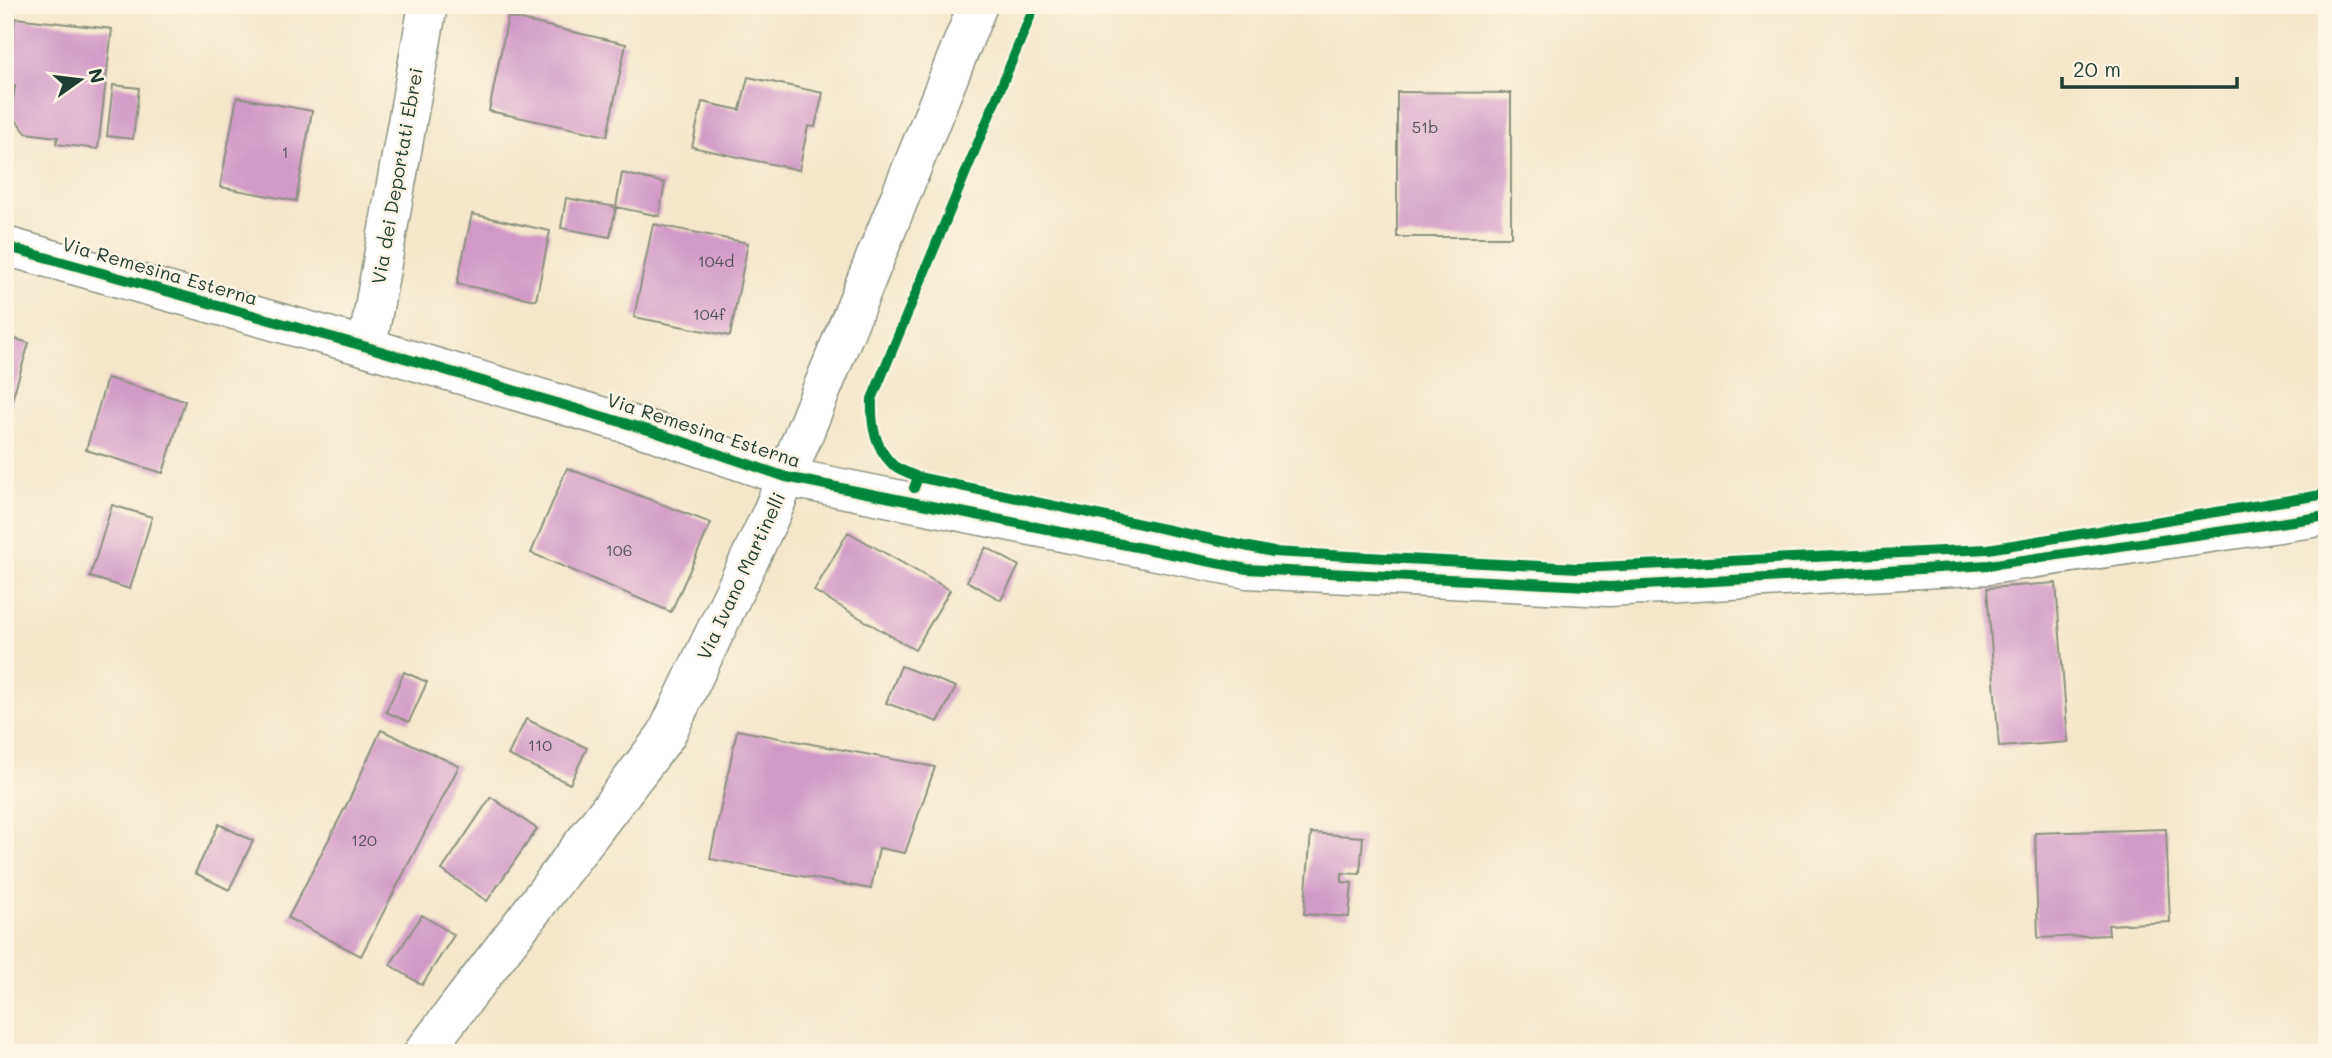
<svg xmlns="http://www.w3.org/2000/svg" width="2332" height="1058" font-family="Mali,sans-serif">
<style>
.building{fill:#d199c6}
.lines{fill:none;stroke-linecap:round;stroke-linejoin:round}
.minor-casing{stroke:#8a9280;stroke-width:41}
.tertiary-casing{stroke:#8a9280;stroke-width:41}
.minor{stroke:#fff;stroke-width:38}
.tertiary{stroke:#fff;stroke-width:38}
.cycleway-casing{stroke:#fcf5e5;stroke-width:15}
.cycleway{stroke:#00873e;stroke-width:10}
.labels{text-anchor:middle;stroke-width:5;stroke-linejoin:round;paint-order:stroke}
.number-label{font-size:16px;fill:#4c5458}
.street-label{font-size:19px;fill:#1f3d34;stroke:#fcf5e5}
</style>
<rect width="100%" height="100%" fill="#fcf5e5"/>
<filter id="ink" filterUnits="userSpaceOnUse"><feTurbulence type="fractalNoise" baseFrequency=".0143" numOctaves="2"/><feDisplacementMap in="SourceGraphic" scale="14" xChannelSelector="R" yChannelSelector="G"/><feConvolveMatrix kernelMatrix="1 2 1 2 8 2 1 2 1" color-interpolation-filters="sRGB"/></filter>
<filter id="wash" filterUnits="userSpaceOnUse"><feTurbulence type="fractalNoise" baseFrequency=".00686" numOctaves="4" result="noise"/><feDisplacementMap in="SourceGraphic" scale="28" xChannelSelector="R" yChannelSelector="G"/><feGaussianBlur stdDeviation="1.57" result="paint"/><feColorMatrix in="noise" values="0 0 0 0 0 0 0 0 0 0 0 0 0 0 0 0 0 1.4 0 .05"/><feComposite in="paint" operator="in"/></filter>
<g filter="url(#wash)">
<rect width="100%" height="100%" fill="#f4e7cc"/>
<g id="blocks">
<path class="building" d="M508 17 626 44 607 136 489 111Z
M15 18 112 29 98 149 56 144 58 137 26 133 11 114 15 86 8 85Z
M748 77 823 93 815 127 808 126 799 170 692 147 702 102 740 110Z
M113 85 139 88 133 139 107 136Z
M1397 92 1511 93V237H1397Z
M237 97 312 111 296 201 220 187Z
M622 173 665 183 659 216 616 207Z
M566 198 616 207 610 237 561 228Z
M472 214 550 231 536 300 457 284Z
M653 224 748 243 730 336 634 317Z
M5 336 29 343 6 420H5Z
M107 378 185 401 163 473 86 450Z
M567 468 711 523 671 612 531 553Z
M112 505 152 517 130 589 90 577Z
M848 532 950 590 915 650 814 591Z
M986 547 1019 566 1001 600 967 581Z
M2056 583 2068 742 1999 747 1987 588Z
M901 666 956 687 938 722 886 703Z
M404 672 427 682 409 722 386 712Z
M526 719 587 748 570 784 508 755Z
M381 730 459 766 361 956 288 918 349 800Z
M737 730 935 767 905 853 879 848 871 889 710 859Z
M491 797 537 829 487 901 442 870Z
M219 824 253 841 229 890 195 873Z
M2166 829 2170 922 2108 925 2109 935 2038 938 2035 833Z
M1311 833 1363 837 1360 874 1342 873V882L1352 883 1349 917 1304 914Z
M422 915 454 935 422 985 390 965Z"/>
</g>
</g>
<g filter="url(#ink)">
<use href="#blocks" fill-opacity="0" stroke="#8a9280" stroke-width="2"/>
<g class="lines">
<defs>
<path id="minor" d="M367 347 428 5"/>
<path id="tertiary" d="M5 246 367 347 655 432 786 477 1247 569 1609 587 1989 565 2327 516
M423 1053 666 735 772 512 978 5"/>
</defs>
<use href="#minor" class="minor-casing"/>
<use href="#tertiary" class="tertiary-casing"/>
<use href="#minor" class="minor"/>
<use href="#tertiary" class="tertiary"/>
<defs>
<path id="cycleway" d="M5 246 367 347 655 432 786 477 1247 569 1609 587 1989 565 2327 516
M918 477 1273 552 1578 568 1988 549 2327 494
M914 488 918 477C910 473 898 470 892 464 874 446 871 423 872 399L1035 5"/>
</defs>
<use href="#cycleway" class="cycleway-casing"/>
<use href="#cycleway" class="cycleway"/>
</g>
</g>
<g class="labels">
<g class="number-label">
<text x="1425" y="133">51b</text>
<text x="285" y="158">1</text>
<text x="716" y="267">104d</text>
<text x="709" y="320">104f</text>
<text x="619" y="556">106</text>
<text x="540" y="751">110</text>
<text x="364" y="846">120</text>
</g>
<g class="street-label">
<text transform="translate(397 176) rotate(-80)" y="7">Via dei Deportati Ebrei</text>
<text transform="translate(160 271) rotate(16)" y="7">Via Remesina Esterna</text>
<text transform="translate(704 430) rotate(18)" y="7">Via Remesina Esterna</text>
<text transform="translate(741 576) rotate(-65)" y="7">Via Ivano Martinelli</text>
</g>
</g>
<rect width="2332" height="1058" fill="none" stroke="#fcf5e5" stroke-width="28"/>
<g transform="translate(80 80) rotate(76)" stroke="#fcf5e5" stroke-width="5" paint-order="stroke">
<path d="M0-5L12 26L0 18L-12 26Z" fill="#1f3d34"/>
<text y="-10" font-size="19" font-weight="bold" text-anchor="middle" fill="#1f3d34">N</text>
</g>
<path d="M2062 77v10h175v-10" fill="none" stroke="#1f3d34" stroke-width="3.5"/>
<text x="2073" y="77" font-size="21" fill="#1f3d34" stroke="#fcf5e5" stroke-width="5" paint-order="stroke">20 m</text>
</svg>
